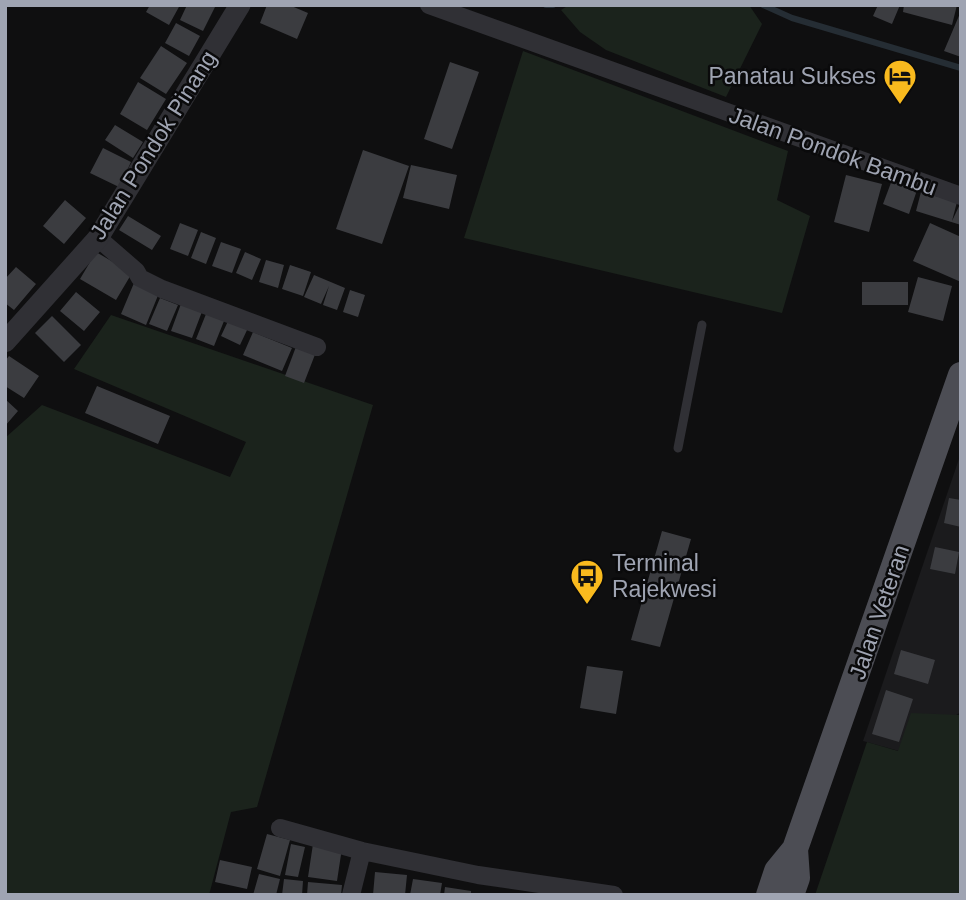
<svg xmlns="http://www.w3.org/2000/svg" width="966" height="900" font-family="Helvetica,sans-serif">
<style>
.built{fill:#1b1b1d}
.green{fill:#1b231c}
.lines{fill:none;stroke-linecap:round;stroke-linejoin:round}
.stream{stroke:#252d34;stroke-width:6}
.building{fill:#3b3c40}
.service{stroke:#303035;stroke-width:9}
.minor{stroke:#303035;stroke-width:18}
.tertiary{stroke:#303035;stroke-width:21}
.primary{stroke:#4c4d54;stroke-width:26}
.labels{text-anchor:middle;stroke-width:5;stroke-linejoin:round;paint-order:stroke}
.poi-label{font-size:23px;fill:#9fa4b2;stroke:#0a0a0b;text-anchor:end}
.street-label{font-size:23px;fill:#9fa4b2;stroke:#0a0a0b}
</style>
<rect width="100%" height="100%" fill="#0f0f10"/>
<path class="built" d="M961 453V712L899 751 863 741Z"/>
<path class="green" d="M569 5H749L762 24 726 97 606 50 580 32 561 10Z
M523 51 788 151 777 200 810 216 782 313 464 238Z
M111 315 373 405 257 807 231 812 209 895H5V438L42 405 230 477 246 442 74 369Z
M961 712V895H815L867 742 898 751 911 713 960 715Z"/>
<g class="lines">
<path class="stream" d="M546 5H553
M763 5 792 18 961 68"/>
</g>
<path class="building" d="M150 5H180L169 25 146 12Z
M187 5H216L203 31 180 20Z
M267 5H289L308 13 297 39 260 23Z
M878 5H900L892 24 873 16Z
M904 5H957L952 25 903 12Z
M961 11V57L944 51Z
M176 23 200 36 189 56 165 43Z
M161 46 187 63 166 94 140 78Z
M450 62 479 72 452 149 424 139Z
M138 82 166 99 147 130 120 114Z
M115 125 143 142 133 158 105 140Z
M103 148 131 162 119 187 90 173Z
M363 150 409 166 382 244 336 229Z
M411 165 457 175 449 209 403 198Z
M846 175 882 184 869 232 834 222Z
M892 180 917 190 909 214 883 204Z
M921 192 957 202 952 221 961 202V225L916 211Z
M65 200 86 218 64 244 43 226Z
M128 216 161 236 152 250 119 230Z
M180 223 198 230 188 256 170 249Z
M930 223 961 237V282L913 261Z
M201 232 216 238 206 264 191 258Z
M221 242 241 249 232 273 212 266Z
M96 252 132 273 116 300 80 279Z
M245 252 261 259 252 280 236 273Z
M266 260 284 265 278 288 259 282Z
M290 265 311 272 303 296 282 289Z
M16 267 36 284 14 310 5 303V279Z
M314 275 345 288 337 310 323 305 329 286 321 304 304 297Z
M918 277 952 286 943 321 908 312Z
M862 282H908V305H862Z
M134 283 159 293 146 325 121 314Z
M350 290 365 295 358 317 343 312Z
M76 292 100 312 84 331 60 311Z
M160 298 178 305 167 331 149 324Z
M182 301 203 309 192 338 171 331Z
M208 309 226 316 214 346 196 339Z
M52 316 81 345 64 362 35 333Z
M229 319 248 328 240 345 221 336Z
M253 332 292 348 282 371 243 355Z
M297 344 316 352 304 383 285 376Z
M9 356 39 376 24 398 5 386V361Z
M97 386 170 416 158 444 85 413Z
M5 399 18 411 5 426Z
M949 498 961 500V527L944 523Z
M662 531 691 539 660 647 631 640Z
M935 547 959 552 955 574 930 569Z
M901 650 935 660 928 684 894 674Z
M587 666 623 671 616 714 580 708Z
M886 690 913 699 899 742 872 734Z
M267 834 290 840 280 876 257 869Z
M291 844 305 847 298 877 285 875Z
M313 844 342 848 337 881 308 877Z
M220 860 252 867 247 889 215 882Z
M375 872 407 875 405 895H373Z
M259 874 280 879 276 895H253Z
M284 879 303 881 302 895H282Z
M413 879 442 883 440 895H410Z
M308 882 342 885 341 895H307Z
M445 887 471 891V895H444Z"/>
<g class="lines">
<path class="service" d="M678 448 702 325"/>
<path class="minor" d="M429 5 961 196
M98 238 136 271 140 278 162 289 317 347
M280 828 362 851 478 875 614 895
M351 895 362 851"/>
<path class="tertiary" d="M5 342 98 238 240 5"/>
<path class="primary" d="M769 895 777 871 795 849 961 375
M791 895 797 878 795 849"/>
</g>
<defs>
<symbol id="hotel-pin" viewBox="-11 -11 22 30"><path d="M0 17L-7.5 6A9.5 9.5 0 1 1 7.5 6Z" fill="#f9ba1e" stroke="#0a0a0b"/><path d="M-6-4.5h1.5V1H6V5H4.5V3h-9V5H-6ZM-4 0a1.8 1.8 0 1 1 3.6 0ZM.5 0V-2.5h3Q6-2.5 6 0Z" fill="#111"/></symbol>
<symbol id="bus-pin" viewBox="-11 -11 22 30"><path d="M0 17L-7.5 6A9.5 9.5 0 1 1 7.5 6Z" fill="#f9ba1e" stroke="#0a0a0b"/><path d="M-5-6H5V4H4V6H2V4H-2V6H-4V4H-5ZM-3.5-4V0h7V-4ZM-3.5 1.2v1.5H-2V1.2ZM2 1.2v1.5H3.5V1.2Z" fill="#111"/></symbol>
</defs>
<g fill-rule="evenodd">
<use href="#hotel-pin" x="881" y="57" width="38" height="52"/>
<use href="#bus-pin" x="568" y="557" width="38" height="52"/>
</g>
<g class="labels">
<g class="poi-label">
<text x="876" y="84">Panatau Sukses</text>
<text x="612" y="571" text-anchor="start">Terminal<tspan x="612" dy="26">Rajekwesi</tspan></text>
</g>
<g class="street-label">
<text transform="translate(153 145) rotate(-58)" y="8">Jalan Pondok Pinang</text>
<text transform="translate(833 151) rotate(20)" y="8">Jalan Pondok Bambu</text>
<text transform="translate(879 612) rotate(-71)" y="8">Jalan Veteran</text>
</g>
</g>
<rect width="966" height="900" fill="none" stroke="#9fa4b2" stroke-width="14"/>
</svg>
